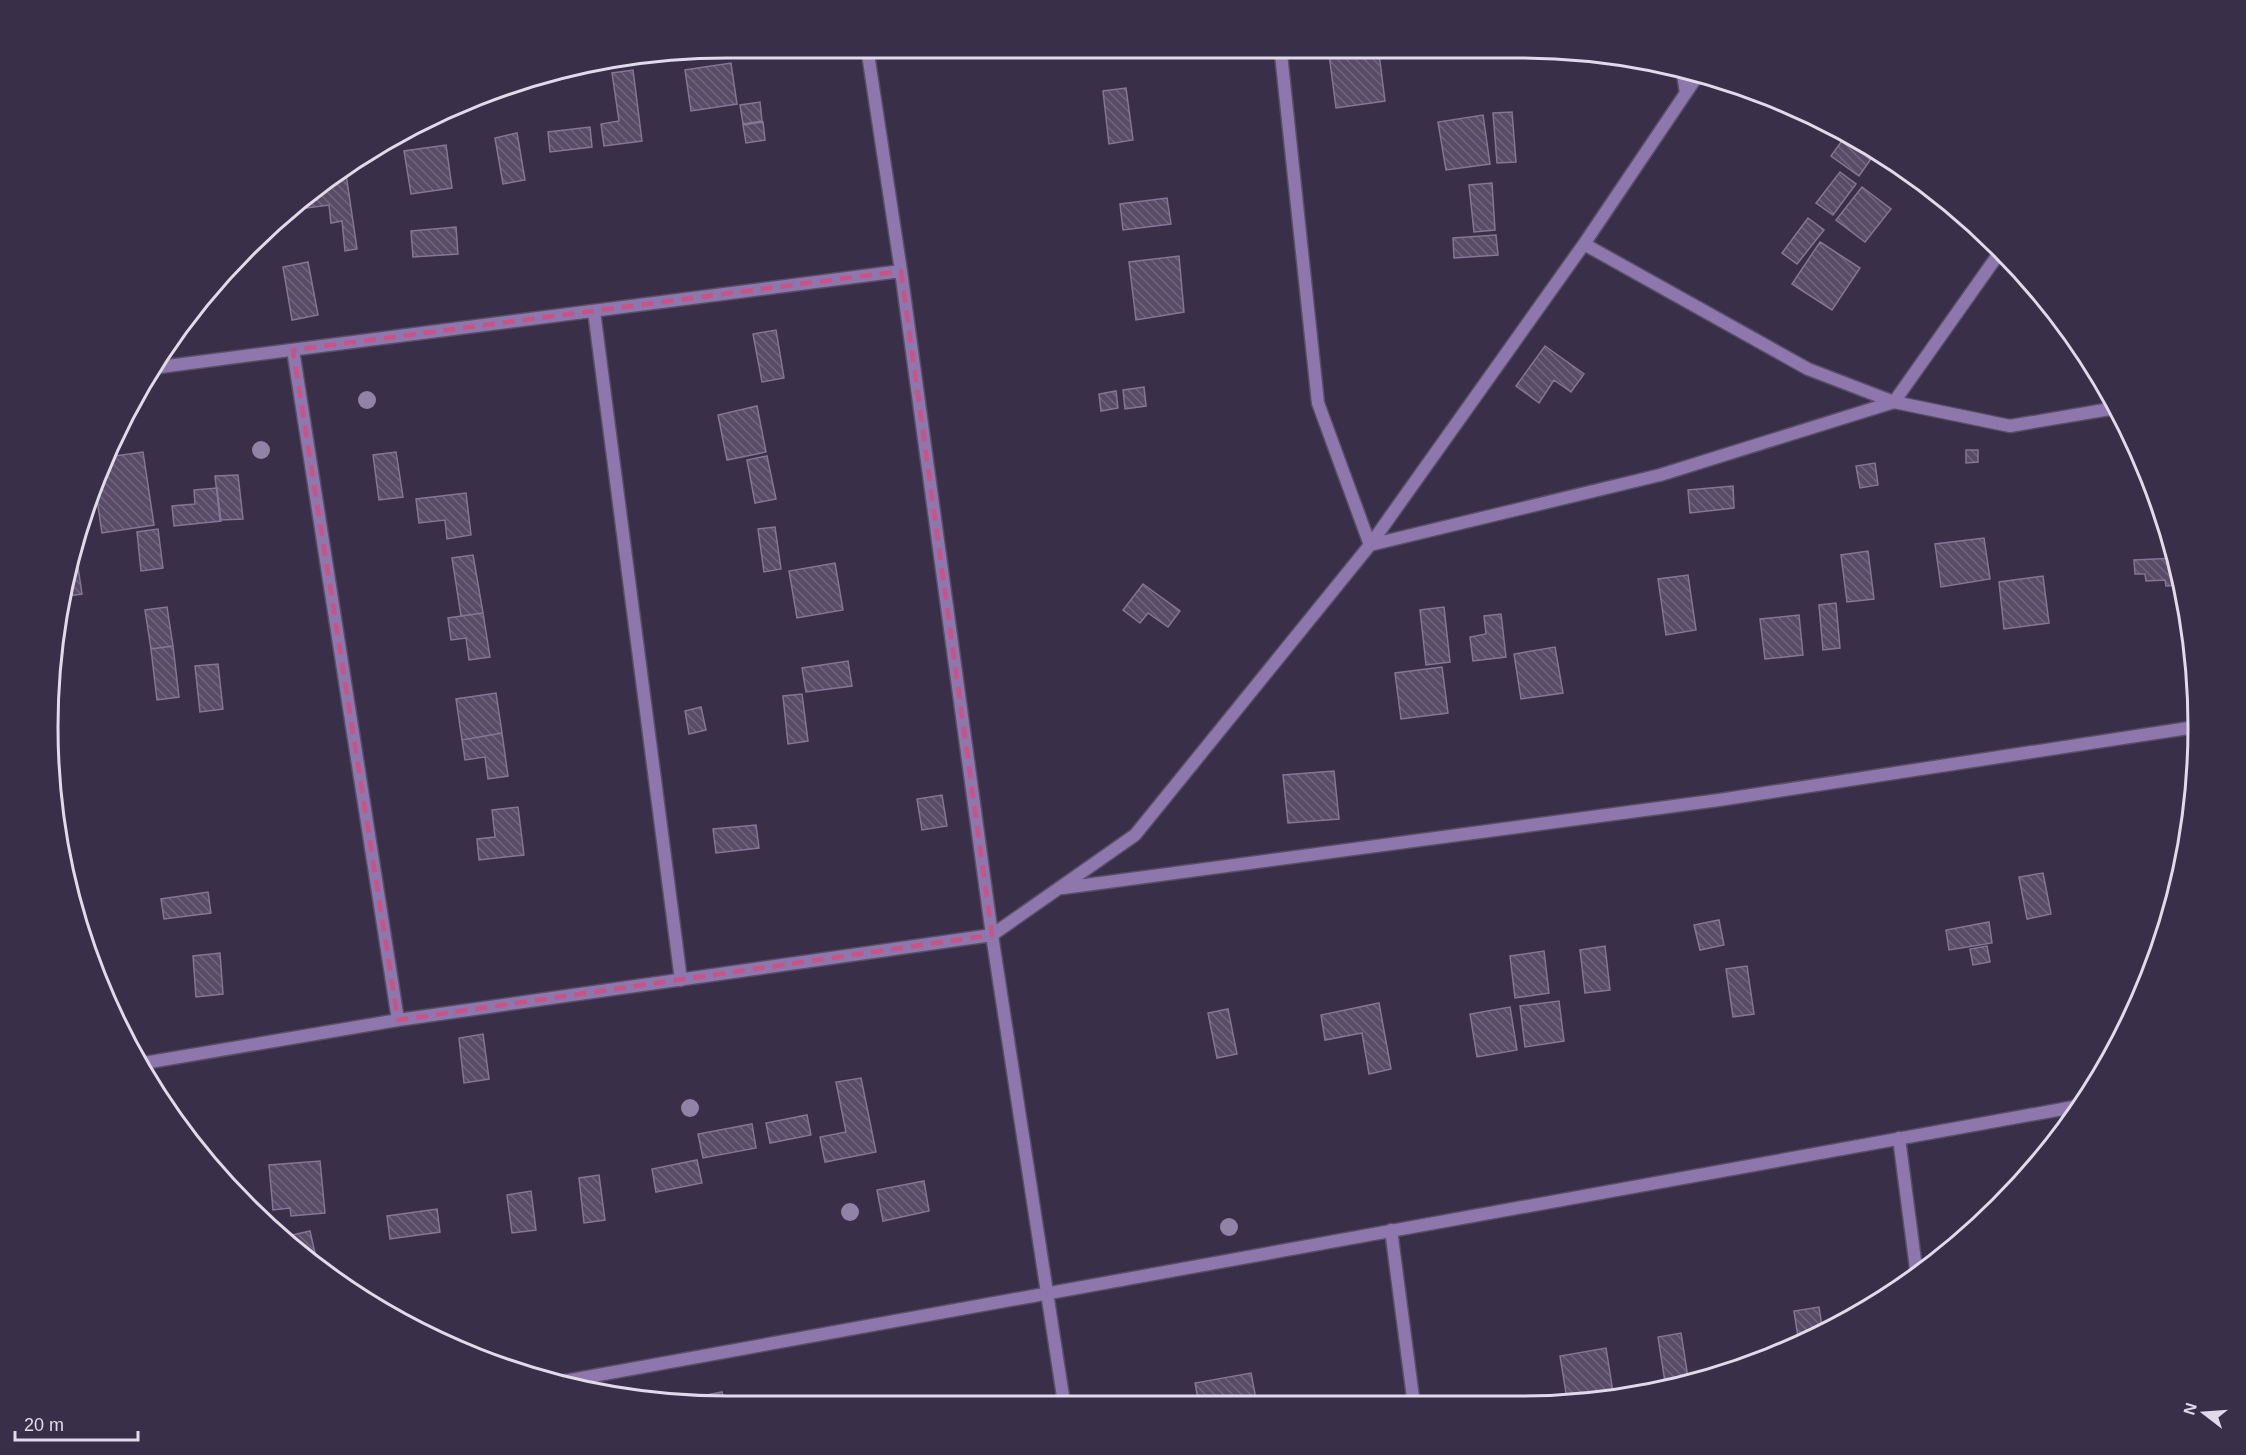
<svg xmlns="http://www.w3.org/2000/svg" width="2246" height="1455" font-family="Helvetica,sans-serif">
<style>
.building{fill:url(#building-back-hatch);stroke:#837795;stroke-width:1.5}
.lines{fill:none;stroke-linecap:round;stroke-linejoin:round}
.street-casing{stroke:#584e66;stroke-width:15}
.street{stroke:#8e77ac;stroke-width:12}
.tree{fill:#9183a6}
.marked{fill:none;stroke:#cb5286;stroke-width:4.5;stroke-dasharray:12 8;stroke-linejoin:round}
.rim{fill:none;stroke:#e1daeb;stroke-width:3}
</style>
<defs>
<pattern id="building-back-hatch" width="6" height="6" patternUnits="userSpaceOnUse" patternTransform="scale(1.5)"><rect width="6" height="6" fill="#574b67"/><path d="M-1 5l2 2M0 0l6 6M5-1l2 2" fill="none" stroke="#6f647d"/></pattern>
</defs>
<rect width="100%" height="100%" fill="#3a2f49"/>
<path class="building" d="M1329 54H1379L1385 101 1336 108Z
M731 63 737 104 691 111 685 70Z
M633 70 642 141 604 146 601 124 619 121 612 73Z
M1126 88 1133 140 1109 144 1103 91Z
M760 102 762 121 743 124 740 105Z
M1512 112 1516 162 1497 163 1493 113Z
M1483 115 1490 164 1446 170 1438 122Z
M763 122 765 140 746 143 743 125Z
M590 127 592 147 550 152 548 132Z
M517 133 525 180 503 184 495 138Z
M1846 135 1873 156 1859 176 1831 156Z
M388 144 389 150 370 153Z
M446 145 452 188 411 194 404 151Z
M345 167 357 249 345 251 342 221 331 223 329 205 307 208 306 198Z
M1840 172 1856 184 1833 215 1816 203Z
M1492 183 1495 230 1474 232 1469 185Z
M1862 187 1891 209 1865 242 1836 220Z
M306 198 307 208 292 210Z
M1167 198 1171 224 1123 230 1120 204Z
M1808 218 1824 230 1797 264 1782 253Z
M456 227 458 254 413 257 411 231Z
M1496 235 1498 255 1454 258 1453 238Z
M1820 242 1860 268 1832 310 1792 284Z
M1179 256 1184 312 1136 320 1129 262Z
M308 262 318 315 292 320 283 267Z
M776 330 784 378 762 382 753 334Z
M1545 346 1584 374 1571 392 1554 380 1539 403 1516 386Z
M1144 387 1146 406 1125 409 1123 390Z
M1116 391 1118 408 1101 411 1099 394Z
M757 406 766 452 727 460 718 415Z
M1966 450H1978V462L1966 463Z
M143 452 154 525 102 533 95 486 108 457Z
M396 452 403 497 379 500 373 455Z
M767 456 776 499 755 503 747 460Z
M1875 463 1878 485 1860 488 1856 466Z
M238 475 243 519 220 520 215 476Z
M1733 486 1734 508 1690 513 1688 490Z
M217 488 221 521 174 526 172 506 195 504 194 490Z
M466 493 471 535 447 539 445 520 419 523 416 499Z
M775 527 781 569 764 572 758 529Z
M158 529 163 568 141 571 137 532Z
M1984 538 1990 579 1941 587 1935 544Z
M1868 551 1874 599 1847 602 1841 555Z
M473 555 483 613 461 616 452 558Z
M2176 558 2180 585 2166 586 2165 580 2146 581 2145 574H2135L2134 560Z
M835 563 843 610 797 618 789 571Z
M78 567 82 594 67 596 72 568Z
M1688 575 1696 630 1666 635 1658 579Z
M2043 576 2049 623 2004 629 1999 582Z
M1143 584 1180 611 1168 627 1148 613 1140 623 1123 610Z
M1836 603 1840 648 1823 650 1819 605Z
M167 607 173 646 151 649 145 610Z
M1444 607 1450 662 1426 665 1420 610Z
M483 613 490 657 469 660 466 638 451 640 448 618Z
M1501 614 1506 657 1473 661 1470 637 1486 634 1484 616Z
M1799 615 1803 655 1765 659 1760 619Z
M173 646 179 697 157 700 151 649Z
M1555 647 1563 693 1521 699 1514 654Z
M848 661 852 686 806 692 802 668Z
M218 664 223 709 200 712 195 666Z
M1442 667 1448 713 1401 719 1395 673Z
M496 693 502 733 462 740 456 699Z
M802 694 808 741 788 744 783 696Z
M701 707 706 730 689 734 685 711Z
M502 733 508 776 488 779 485 757 465 760 462 740Z
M1334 771 1339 819 1288 823 1283 775Z
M942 795 947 826 922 830 917 799Z
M518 807 524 855 479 860 477 839 495 837 492 810Z
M756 825 759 848 716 853 713 829Z
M2043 873 2051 914 2027 919 2019 877Z
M208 892 211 913 164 919 161 899Z
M1719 920 1724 945 1700 950 1694 925Z
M1989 922 1992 943 1949 950 1946 930Z
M1605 946 1610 990 1585 993 1580 950Z
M1987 946 1990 962 1973 965 1970 949Z
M1544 951 1549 993 1515 998 1510 956Z
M220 953 223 994 196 997 193 956Z
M1747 966 1754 1014 1733 1017 1726 969Z
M1559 1001 1564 1041 1525 1047 1520 1006Z
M1379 1003 1391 1069 1369 1074 1362 1033 1325 1040 1321 1015Z
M1510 1007 1517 1050 1477 1057 1470 1014Z
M1228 1009 1237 1054 1217 1058 1208 1013Z
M483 1034 489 1079 464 1083 459 1038Z
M861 1078 876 1152 825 1162 820 1137 846 1132 836 1082Z
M807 1115 811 1135 770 1143 766 1123Z
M752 1124 756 1148 703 1158 698 1134Z
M697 1160 702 1183 656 1192 652 1169Z
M320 1161 325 1213 291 1216 290 1208 273 1210 269 1165Z
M599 1175 605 1220 584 1223 579 1178Z
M924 1181 929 1211 883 1221 877 1190Z
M531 1191 536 1230 512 1233 507 1195Z
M437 1209 440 1232 390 1239 387 1216Z
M310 1231 315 1253 303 1256 279 1238Z
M1819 1307 1823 1334 1799 1344 1794 1311Z
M1681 1333 1688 1378 1665 1382 1658 1337Z
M1606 1348 1613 1392 1567 1399 1560 1356Z
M1251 1373 1257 1404H1199L1195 1383Z
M722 1392 724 1402H702L701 1396Z"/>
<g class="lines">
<defs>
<path id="street" d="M868 54 901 271 992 935 1064 1403
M1281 54 1318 403 1370 545
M1683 74 1686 93
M1584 244 1808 369 1894 402 2010 426 2116 408
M594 311 681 980
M293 350 398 1020
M152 368 901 271
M1370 545 1660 475 1894 402 2000 252
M1063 888 1719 800 2195 727
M138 1064 398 1020 992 935 1135 835 1370 545 1584 244 1696 78
M1899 1138 1917 1276
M1391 1230 1414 1405
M565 1381 2079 1106"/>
</defs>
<use href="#street" class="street-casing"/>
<use href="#street" class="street"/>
</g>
<g class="tree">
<circle cx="367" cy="400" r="9"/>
<circle cx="261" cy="450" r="9"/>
<circle cx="690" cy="1108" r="9"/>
<circle cx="850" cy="1212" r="9"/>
<circle cx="1229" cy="1227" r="9"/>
</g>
<path class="marked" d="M901 271 992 935 398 1020 293 350Z"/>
<path d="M0 0H2246V1455H0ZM727 58H1519A669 669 0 0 1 2188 727V727A669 669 0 0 1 1519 1396H727A669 669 0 0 1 58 727V727A669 669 0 0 1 727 58Z" fill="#3a2f49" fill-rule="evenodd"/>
<path class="rim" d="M727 58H1519A669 669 0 0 1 2188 727V727A669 669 0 0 1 1519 1396H727A669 669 0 0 1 58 727V727A669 669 0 0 1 727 58Z"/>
<g transform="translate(2204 1413) rotate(287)" stroke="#3a2f49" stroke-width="4.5" paint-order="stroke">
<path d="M0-4.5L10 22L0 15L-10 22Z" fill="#e1daeb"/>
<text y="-9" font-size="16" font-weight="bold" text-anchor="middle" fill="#e1daeb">N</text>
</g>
<path d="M15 1431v9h123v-9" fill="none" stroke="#e1daeb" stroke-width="3"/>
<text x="24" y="1431" font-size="18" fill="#e1daeb" stroke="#3a2f49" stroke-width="4.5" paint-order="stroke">20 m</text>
</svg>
